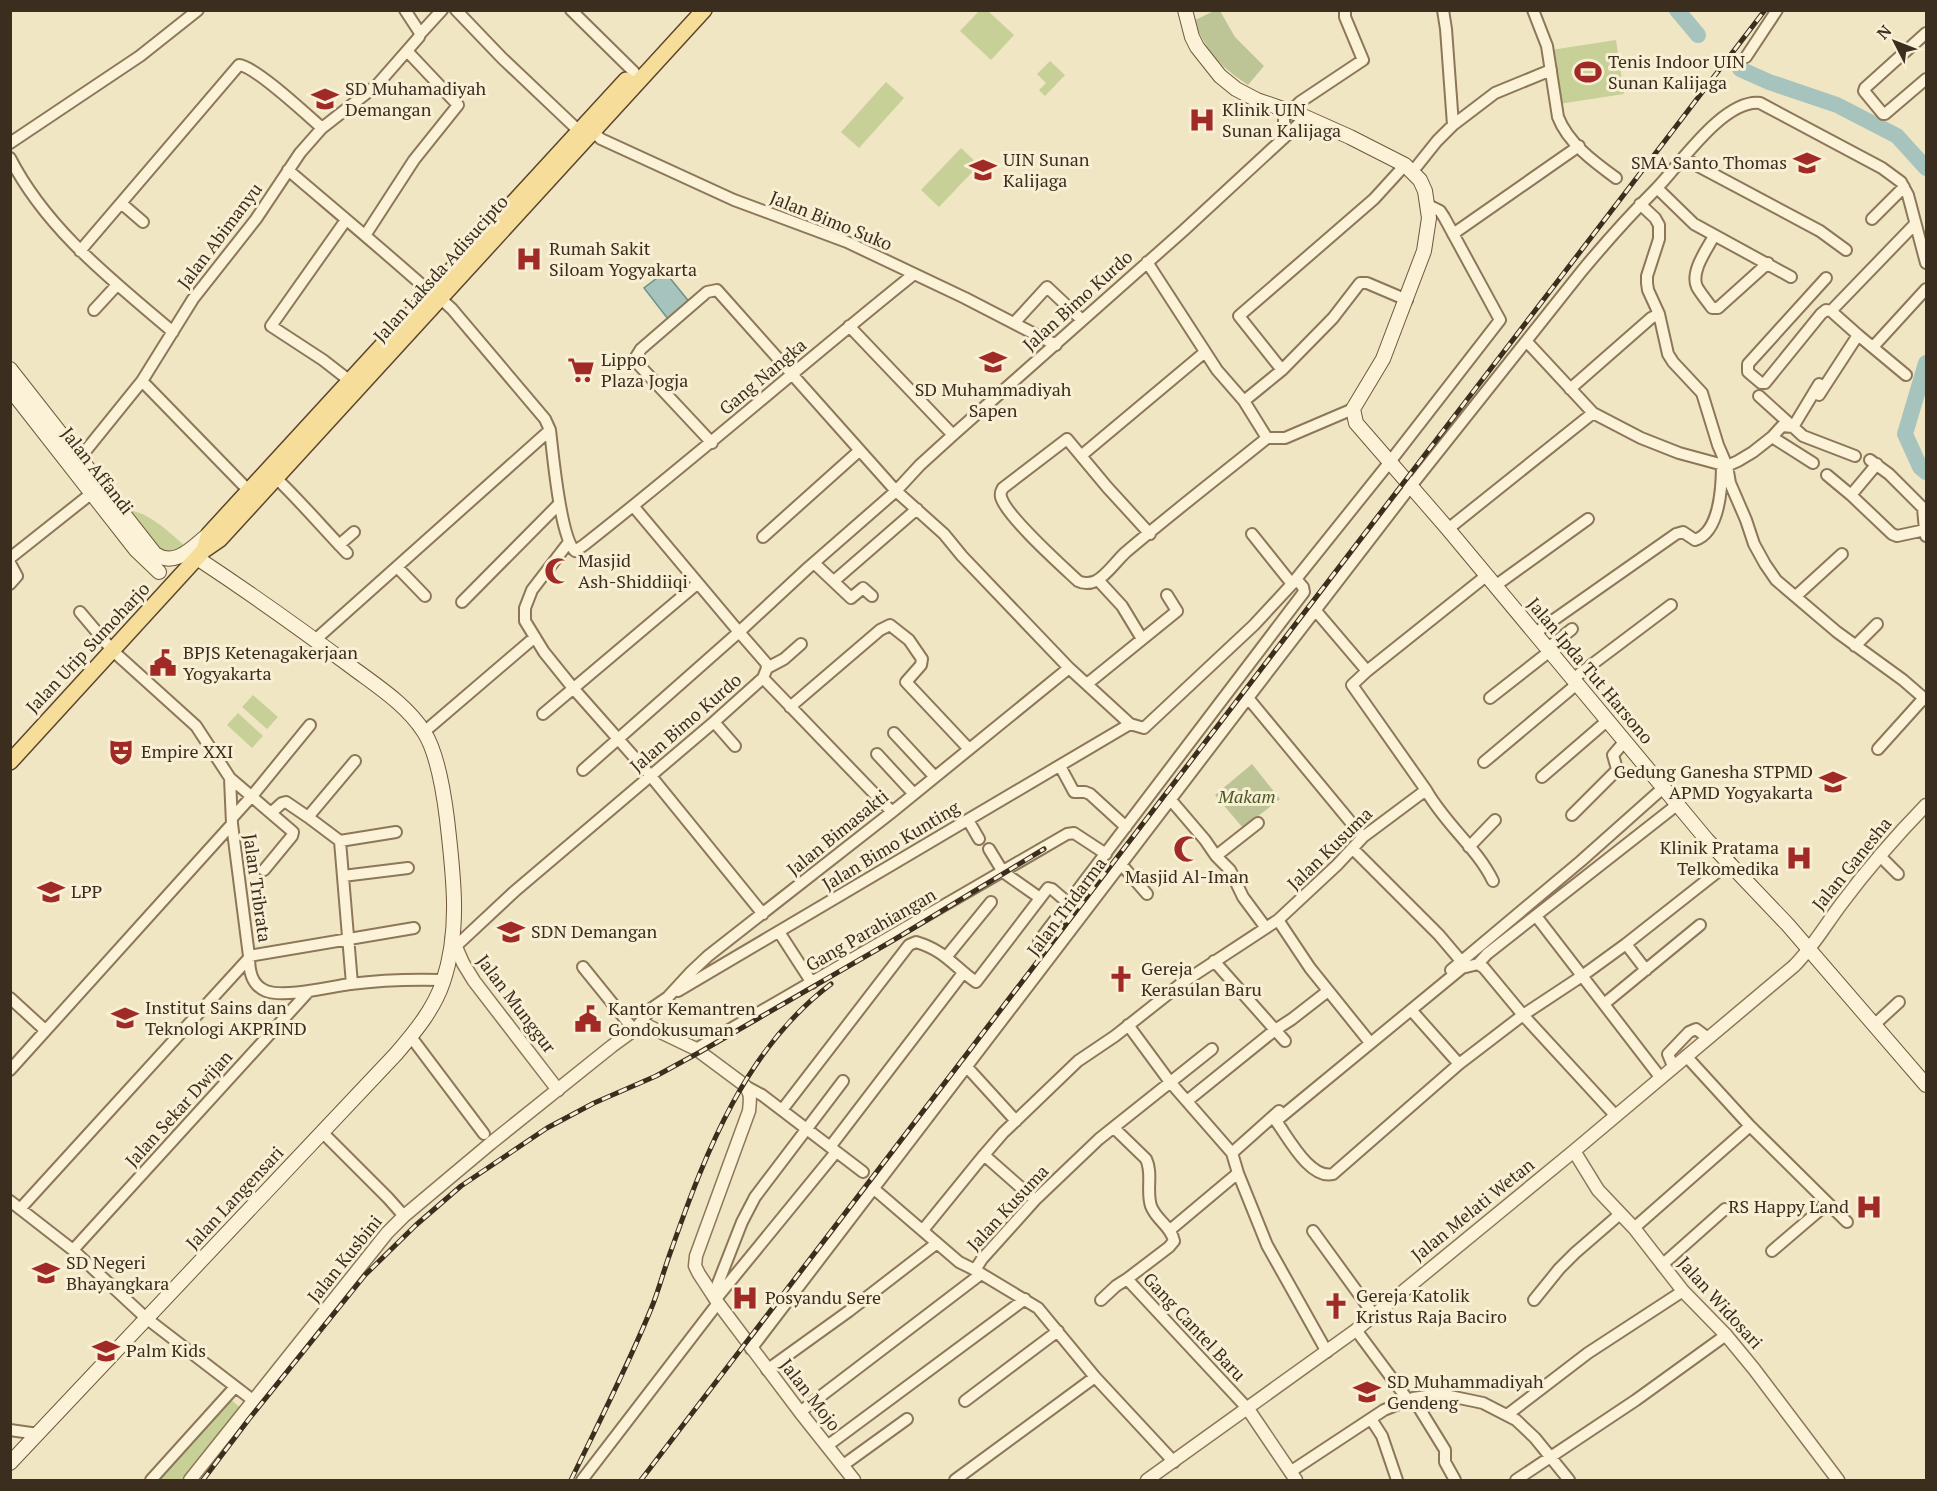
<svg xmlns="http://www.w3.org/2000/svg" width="1937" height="1491" font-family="'PT Serif',serif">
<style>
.green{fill:#c7d097}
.cemetery{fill:#bdc597}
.water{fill:#a6c4bd;stroke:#6c938b;stroke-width:1.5}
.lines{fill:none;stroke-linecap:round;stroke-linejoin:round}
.river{stroke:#a6c4bd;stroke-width:16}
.minor-casing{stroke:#8d7759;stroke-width:14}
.tertiary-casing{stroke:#8d7759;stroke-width:15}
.secondary-casing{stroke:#6f583c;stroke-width:16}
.primary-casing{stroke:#5b452d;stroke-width:18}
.minor{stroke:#fbf2d8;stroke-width:10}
.tertiary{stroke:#fbf2d8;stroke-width:12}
.secondary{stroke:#fbf2d8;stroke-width:14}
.primary{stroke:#f6de9a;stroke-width:15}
.rail-casing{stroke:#3c2e1e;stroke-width:5}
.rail{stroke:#f8efd4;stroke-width:3;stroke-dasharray:9;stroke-linecap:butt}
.labels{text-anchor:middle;stroke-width:6;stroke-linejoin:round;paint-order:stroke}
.poi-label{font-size:18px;fill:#3c2e1e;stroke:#f8efd4;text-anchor:start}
.street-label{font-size:18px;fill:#3c2e1e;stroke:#f8efd4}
.park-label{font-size:18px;font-style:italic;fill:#495a23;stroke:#f8efd4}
</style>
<rect width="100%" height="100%" fill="#f1e6c4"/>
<path class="green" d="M979 11H988L1014 35 991 60 960 31Z
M1616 40 1624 94 1559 104 1551 50Z
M1050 61 1065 75 1045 96 1039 90 1046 83 1037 74Z
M886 82 904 98 859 148 841 132Z
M961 148 979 165 939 207 921 190Z
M126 510C148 511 169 532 185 546L178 553 164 555Z
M253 695 278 717 267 729 242 707Z
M238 713 263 736 252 748 227 725Z
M225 1395 241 1408 185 1480H155Z"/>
<path class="cemetery" d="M1214 11H1220L1235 37 1264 66 1248 85C1218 65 1209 53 1193 21Z
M1252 764 1280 799 1243 828 1215 795Z"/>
<path class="water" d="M665 272 691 304 671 323 644 288Z"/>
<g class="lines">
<path class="river" d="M1677 10 1698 35
M1740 69 1769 82 1837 105 1897 136 1926 168
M1926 363 1905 434 1920 467 1926 472"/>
<defs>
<path id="minor" d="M456 10 502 58 579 131
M571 10 634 72
M1443 10 1446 29 1453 125
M1533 10 1547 46 1558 117C1568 143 1594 162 1616 178
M1926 33 1865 88 1864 91 1883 114H1885L1926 79
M420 34 442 10
M1746 57 1777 10
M1290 112 1300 102 1363 60 1345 17V10
M593 132 601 139 734 200 847 242 965 298 1056 345
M1284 138V117L1286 110
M10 143 140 56 198 10
M10 158C47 230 112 280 173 332
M1683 158 1820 231 1846 250
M288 170C336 211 384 251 431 293
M1413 171 1437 141 1453 125 1495 93 1551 70
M1657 188 1694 224 1791 277
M121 203 143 222
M1640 204 1655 218 1659 225V239L1647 276V283L1648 290 1659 314 1668 354 1673 362 1702 393 1718 445 1727 466 1730 483 1746 520 1754 544 1765 564 1776 580 1837 632 1903 680 1926 700
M1872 219 1904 187
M346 220 271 326 323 360 350 381
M366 234 414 160 458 105 407 51
M1453 234 1579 146
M1714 236C1707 249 1690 272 1697 287 1701 294 1707 301 1712 308H1718L1768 263
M80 251 239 65C255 66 307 115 322 128
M1147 262 1217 370 1244 401 1267 438
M1826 278 1748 364V372L1761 383H1765L1821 314 1826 310 1831 311 1915 224
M441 299 452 309 545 419 550 430C553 454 560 537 575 551L584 545C696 457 803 363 914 274
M94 310 117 285
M1014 323 1047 287 1082 320
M849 326 953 435
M1858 335 1906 375
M1527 342 1593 413 1641 438 1679 453 1727 466 1738 461 1753 452 1772 437 1782 426 1793 427
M1873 347 1926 289
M1282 370 1239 316 1374 199 1405 165
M142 381 249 491
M1570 389 1651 318 1659 314
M1819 395 1858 335 1831 311
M1759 396 1803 436 1855 456
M1244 401 1282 370 1333 318 1360 283H1367L1407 300
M1793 427 1819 384
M1772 437 1813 463
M712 443 639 365 636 357 641 349 707 292 717 290 896 491 944 534 962 556 1069 668 1130 724 1144 728 1254 625 1292 584 1389 463 1500 320 1444 217 1440 211 1428 205
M1082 455 1205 352
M79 459 142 381 193 299 256 219 300 153 322 128 377 85 419 37 420 33 405 10
M1870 460 1889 474 1923 508 1925 530
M1827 475 1851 495 1892 534 1897 536 1925 530 1926 536
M276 478C301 502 323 528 347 553
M1851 495 1877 464
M1448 529 1593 413
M1150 534 1107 487 1067 439 1003 488C1001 492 1000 492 1001 497 1006 516 1062 566 1078 581 1084 584 1089 584 1096 581 1107 575 1116 561 1126 552 1172 513 1220 476 1267 438H1285L1353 409
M1252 534 1292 584
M763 537 859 451
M569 542 532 590 525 608V621L544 652 573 688 650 775 763 914
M339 545 354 532
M10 558 97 489
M10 563 17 576 10 584
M814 563 851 598 863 588 872 596
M397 567 425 596
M1098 580 1122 606 1142 639
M834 581 917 509
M1495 586 1588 519
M1796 596 1842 554
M462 602 559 504
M1316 611 1367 671
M80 612 113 651 196 726 230 778 232 824 249 956C249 970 251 985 266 991 285 998 329 987 350 984 381 980 413 979 444 980
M1535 633 1676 534 1683 532 1695 540C1720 532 1722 486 1722 464
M315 640 550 430
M1855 646 1877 624
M1548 648 1572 629
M767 668 784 659 801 644
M763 678 892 812
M1574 678 1671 605
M1087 684 1177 611 1167 595
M1248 698 1363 837
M1490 698 1550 651
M790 707 880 630 890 625 909 640 922 659 921 665 906 682 969 749
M543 714 697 584
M714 722 735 746
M424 732 535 637
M894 733 934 776
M1878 749 1923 699
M877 754 913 793
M1484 762 1577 684
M1060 766 1074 792H1085L1090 794 1126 827
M583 770 739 632 634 507
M1542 777 1608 720
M230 778 293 832 292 836 264 870
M1426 790C1445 824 1477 848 1493 881
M1170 799 1205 840 1216 856 1230 870 1243 897 1266 928
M272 812 282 803 286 802 308 817 355 761
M1572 815 1615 772 1617 769 1613 755 1625 741
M308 817 340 841 352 984
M232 818 252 796 310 725
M968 820 979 839
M340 841 396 832
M1469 847 1495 820
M989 849 1003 872 1040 898
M1353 849 1439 935 1461 961
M1879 855 1898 874
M1216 856 1258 823
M1121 864 1147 894
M343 876 408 868
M1536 916 1660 1077
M1278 920 1310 968 1368 1040
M779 932 812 983
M1039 941 1304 592 1303 587 1296 579
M1626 944 1646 970
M455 947 515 891 714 722 763 678 767 668 766 663 739 632 809 567 896 491 920 465 953 435 1183 231 1300 123 1303 116
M249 956 414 928
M947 956 991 902
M1214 961 1285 1041
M1478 964 1487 954 1678 804
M583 967 634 1030 652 1008 668 997 691 972 708 956 892 812 1069 668
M1451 970 1581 861 1663 788
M678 991 1130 724
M10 998 45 1030
M1604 1004 1700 925
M1412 1011 1459 1064
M1128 1025 1170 1082 1232 1153 1238 1173 1267 1245 1327 1352
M1874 1025 1899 1002
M411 1037 484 1134
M696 1049 1067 834 1074 833 1106 854
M1686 1056 1750 1126 1847 1222
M966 1066 1016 1121
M1673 1066 1668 1054 1689 1032 1696 1029 1708 1038
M10 1070 232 824
M745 1086 762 1095 863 1172
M1187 1101 1275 1030 1292 1019 1328 991
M782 1110 909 945 916 942C946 951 953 966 976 982L1048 888 1052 889 1067 902
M1615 1115 1523 1015 1484 968 1478 964 1462 968 1276 1121C1288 1137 1310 1180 1333 1174L1459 1064 1523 1015 1582 976 1626 944 1730 862
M1114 1128 1146 1159C1153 1173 1146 1191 1151 1206 1156 1220 1171 1226 1174 1241L1169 1247 1127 1279 1248 1409
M322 1132 388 1198 404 1216
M830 1147 963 973
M1232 1153 1279 1111
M873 1188 959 1262 975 1270
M1035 1200 984 1155 1003 1133 1078 1061 1115 1036 1182 983 1278 920 1337 865 1363 837 1426 790 1352 685 1367 671 1486 576
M10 1201 73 1250 146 1318 254 1401
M20 1209 249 958
M1634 1228 1750 1126
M923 1230 984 1155
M1170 1230 1238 1173
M1313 1231 1374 1315
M73 1250 309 991
M1772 1251 1827 1204
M1662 1265 1725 1209
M713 1296 742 1222 755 1197 843 1081
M715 1300 836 1152
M1101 1300 1116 1286 1127 1279
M1534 1300 1559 1269 1575 1253 1620 1214
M1356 1330 1408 1400
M751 1349 1248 698 1411 486 1581 272C1605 243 1629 216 1656 189 1679 166 1723 99 1760 103L1882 168 1901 182 1908 195 1926 263
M767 1370 849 1311 937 1243
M1413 1398 1445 1450V1462L1455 1480
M965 1401 1058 1331
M800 1412 981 1274
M1507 1415 1588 1353 1683 1291
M1371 1419 1382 1436 1397 1480
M10 1430 38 1434
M827 1446 1025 1299
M1174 1462 1095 1377 1038 1308 975 1270 982 1259 1035 1200 1099 1139 1212 1049
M842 1466 907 1419
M1290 1472 1384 1410 1413 1398 1440 1394 1483 1403 1516 1420 1535 1438 1569 1480
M151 1480 235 1387
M582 1480 718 1303
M955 1480 1095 1377
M1516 1480 1636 1400 1726 1335"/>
<path id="tertiary" d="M452 938 463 963 474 981 558 1090
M1574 1151 1598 1190 1634 1228 1683 1291 1726 1335 1754 1369 1838 1480
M1248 1409 1296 1480
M190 1480 387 1233 404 1216 491 1143 612 1046 634 1030 646 1025 696 1049 743 1084C752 1092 750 1100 749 1111L696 1256 695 1266 699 1274 718 1303 800 1412 854 1480
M1147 1480 1356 1330 1574 1151 1794 966C1813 947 1826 924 1842 903 1868 868 1896 836 1926 805"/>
<path id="secondary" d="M1185 10 1192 37 1197 47 1220 76 1236 89 1257 100 1303 116 1350 137 1405 165 1420 180 1425 191 1429 218 1424 251 1383 359 1353 409 1356 423 1448 529 1707 840 1788 925 1926 1085
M10 369 155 554C176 568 192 547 209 534
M10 389 136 550 159 572
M10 1463 396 1054C415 1032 434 1009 443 982 461 929 453 873 447 819 444 795 437 752 424 732 407 705 377 686 353 668 302 630 250 593 197 558"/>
<path id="primary" d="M204 550 209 534 626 80
M10 762 204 550 220 539 704 10"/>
</defs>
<use href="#minor" class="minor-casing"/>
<use href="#tertiary" class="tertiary-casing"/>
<use href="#secondary" class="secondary-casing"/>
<use href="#primary" class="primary-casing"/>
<use href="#minor" class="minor"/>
<use href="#tertiary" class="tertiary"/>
<use href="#secondary" class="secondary"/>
<use href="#primary" class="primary"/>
<defs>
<path id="rail" d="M203 1480 249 1419 365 1275 416 1225 461 1186 547 1128 594 1103 656 1076 700 1052 892 941 1044 849
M571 1480C599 1422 629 1364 653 1304 660 1286 665 1266 672 1248 706 1151 746 1048 831 984
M641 1480 1765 10"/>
</defs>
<use href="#rail" class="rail-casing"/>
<use href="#rail" class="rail"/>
</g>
<defs>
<symbol id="stadium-bare" viewBox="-9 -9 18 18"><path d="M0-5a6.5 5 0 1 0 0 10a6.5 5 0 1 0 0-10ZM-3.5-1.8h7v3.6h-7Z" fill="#a02a25" stroke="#f8efd4" stroke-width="2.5" paint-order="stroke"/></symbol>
<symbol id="school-bare" viewBox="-9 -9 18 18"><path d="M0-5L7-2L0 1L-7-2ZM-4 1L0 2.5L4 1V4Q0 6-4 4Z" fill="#a02a25" stroke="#f8efd4" stroke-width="2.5" paint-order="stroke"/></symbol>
<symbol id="hospital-bare" viewBox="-9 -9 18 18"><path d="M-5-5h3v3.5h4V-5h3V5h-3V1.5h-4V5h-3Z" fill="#a02a25" stroke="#f8efd4" stroke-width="2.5" paint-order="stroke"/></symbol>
<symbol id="university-bare" viewBox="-9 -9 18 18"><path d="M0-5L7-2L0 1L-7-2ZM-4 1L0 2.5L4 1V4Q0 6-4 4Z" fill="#a02a25" stroke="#f8efd4" stroke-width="2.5" paint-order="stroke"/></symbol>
<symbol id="supermarket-bare" viewBox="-9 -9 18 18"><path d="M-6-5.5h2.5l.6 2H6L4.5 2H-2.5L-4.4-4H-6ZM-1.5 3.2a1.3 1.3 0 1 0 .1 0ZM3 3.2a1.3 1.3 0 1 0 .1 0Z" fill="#a02a25" stroke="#f8efd4" stroke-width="2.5" paint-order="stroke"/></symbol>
<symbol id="mosque-bare" viewBox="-9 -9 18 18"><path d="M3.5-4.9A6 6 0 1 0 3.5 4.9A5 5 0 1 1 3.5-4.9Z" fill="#a02a25" stroke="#f8efd4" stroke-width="2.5" paint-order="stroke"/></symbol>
<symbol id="civic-bare" viewBox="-9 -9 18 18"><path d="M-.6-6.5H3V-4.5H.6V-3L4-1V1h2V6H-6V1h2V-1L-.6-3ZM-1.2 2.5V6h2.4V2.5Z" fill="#a02a25" stroke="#f8efd4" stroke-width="2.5" paint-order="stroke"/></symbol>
<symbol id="theatre-bare" viewBox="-9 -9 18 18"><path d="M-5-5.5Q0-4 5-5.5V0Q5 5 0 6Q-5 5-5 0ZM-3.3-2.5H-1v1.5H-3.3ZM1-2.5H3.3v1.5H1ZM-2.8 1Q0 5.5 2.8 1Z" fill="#a02a25" stroke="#f8efd4" stroke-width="2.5" paint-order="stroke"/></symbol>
<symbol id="church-bare" viewBox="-9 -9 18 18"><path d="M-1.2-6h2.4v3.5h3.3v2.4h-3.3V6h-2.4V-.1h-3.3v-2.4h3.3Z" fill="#a02a25" stroke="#f8efd4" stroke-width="2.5" paint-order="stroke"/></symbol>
</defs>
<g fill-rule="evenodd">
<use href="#stadium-bare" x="1569" y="53" width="38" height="38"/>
<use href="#school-bare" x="306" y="80" width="38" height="38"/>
<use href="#hospital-bare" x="1183" y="101" width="38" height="38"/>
<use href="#school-bare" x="1788" y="144" width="38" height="38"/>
<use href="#university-bare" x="964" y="151" width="38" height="38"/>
<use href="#hospital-bare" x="510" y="240" width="38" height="38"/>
<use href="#school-bare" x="974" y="343" width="38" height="38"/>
<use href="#supermarket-bare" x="562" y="351" width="38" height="38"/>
<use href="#mosque-bare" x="539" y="552" width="38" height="38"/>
<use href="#civic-bare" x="144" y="644" width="38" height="38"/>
<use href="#theatre-bare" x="102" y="733" width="38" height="38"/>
<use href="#university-bare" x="1814" y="763" width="38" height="38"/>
<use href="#mosque-bare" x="1168" y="830" width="38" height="38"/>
<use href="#hospital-bare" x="1780" y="839" width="38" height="38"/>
<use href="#university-bare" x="32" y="873" width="38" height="38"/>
<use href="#school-bare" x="492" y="913" width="38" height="38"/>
<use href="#church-bare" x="1102" y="960" width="38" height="38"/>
<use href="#university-bare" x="106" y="999" width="38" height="38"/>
<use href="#civic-bare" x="569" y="1000" width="38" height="38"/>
<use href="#hospital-bare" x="1850" y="1188" width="38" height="38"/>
<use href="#school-bare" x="27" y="1254" width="38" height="38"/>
<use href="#hospital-bare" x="726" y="1279" width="38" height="38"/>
<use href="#church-bare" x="1317" y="1287" width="38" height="38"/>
<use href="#school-bare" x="87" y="1332" width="38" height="38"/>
<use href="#school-bare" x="1348" y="1373" width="38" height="38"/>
</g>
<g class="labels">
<g class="poi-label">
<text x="1608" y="68">Tenis Indoor UIN<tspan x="1608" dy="21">Sunan Kalijaga</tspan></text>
<text x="345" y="95">SD Muhamadiyah<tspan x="345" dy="21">Demangan</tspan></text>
<text x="1222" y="116">Klinik UIN<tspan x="1222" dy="21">Sunan Kalijaga</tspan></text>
<text x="1003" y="166">UIN Sunan<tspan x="1003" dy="21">Kalijaga</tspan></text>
<text x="1787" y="169" text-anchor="end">SMA Santo Thomas</text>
<text x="549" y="255">Rumah Sakit<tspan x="549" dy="21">Siloam Yogyakarta</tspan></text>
<text x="601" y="366">Lippo<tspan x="601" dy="21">Plaza Jogja</tspan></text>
<text x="993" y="396" text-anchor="middle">SD Muhammadiyah<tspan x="993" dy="21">Sapen</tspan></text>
<text x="578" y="567">Masjid<tspan x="578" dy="21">Ash-Shiddiiqi</tspan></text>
<text x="183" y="659">BPJS Ketenagakerjaan<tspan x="183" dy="21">Yogyakarta</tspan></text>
<text x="141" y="758">Empire XXI</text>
<text x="1813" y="778" text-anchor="end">Gedung Ganesha STPMD<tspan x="1813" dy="21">APMD Yogyakarta</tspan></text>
<text x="1779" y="854" text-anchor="end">Klinik Pratama<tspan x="1779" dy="21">Telkomedika</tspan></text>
<text x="1187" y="883" text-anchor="middle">Masjid Al-Iman</text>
<text x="71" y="898">LPP</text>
<text x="531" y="938">SDN Demangan</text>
<text x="1141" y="975">Gereja<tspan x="1141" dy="21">Kerasulan Baru</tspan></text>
<text x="145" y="1014">Institut Sains dan<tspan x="145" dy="21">Teknologi AKPRIND</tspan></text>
<text x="608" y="1015">Kantor Kemantren<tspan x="608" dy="21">Gondokusuman</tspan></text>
<text x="1849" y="1213" text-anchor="end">RS Happy Land</text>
<text x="66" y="1269">SD Negeri<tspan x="66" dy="21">Bhayangkara</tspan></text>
<text x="1356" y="1302">Gereja Katolik<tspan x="1356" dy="21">Kristus Raja Baciro</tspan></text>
<text x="765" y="1304">Posyandu Sere</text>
<text x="126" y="1357">Palm Kids</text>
<text x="1387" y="1388">SD Muhammadiyah<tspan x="1387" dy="21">Gendeng</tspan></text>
</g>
<g class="street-label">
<text transform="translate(831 221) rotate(22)" y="6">Jalan Bimo Suko</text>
<text transform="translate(220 236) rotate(-53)" y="6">Jalan Abimanyu</text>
<text transform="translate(441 269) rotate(-48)" y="6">Jalan Laksda Adisucipto</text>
<text transform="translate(1078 301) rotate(-42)" y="6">Jalan Bimo Kurdo</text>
<text transform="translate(763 377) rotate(-40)" y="6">Gang Nangka</text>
<text transform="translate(97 471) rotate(52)" y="6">Jalan Affandi</text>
<text transform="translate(88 648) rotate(-47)" y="6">Jalan Urip Sumoharjo</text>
<text transform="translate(1590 671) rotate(50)" y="6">Jalan Ipda Tut Harsono</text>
<text transform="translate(686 723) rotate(-41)" y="6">Jalan Bimo Kurdo</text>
<text transform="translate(838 833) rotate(-39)" y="6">Jalan Bimasakti</text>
<text transform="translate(891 846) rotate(-31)" y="6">Jalan Bimo Kunting</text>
<text transform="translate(1330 849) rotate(-44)" y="6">Jalan Kusuma</text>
<text transform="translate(1852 864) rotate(-51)" y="6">Jalan Ganesha</text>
<text transform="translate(257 888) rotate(82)" y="6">Jalan Tribrata</text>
<text transform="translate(1067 907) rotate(-53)" y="6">Jalan Tridarma</text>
<text transform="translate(871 930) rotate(-30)" y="6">Gang Parahiangan</text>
<text transform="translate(516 1004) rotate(53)" y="6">Jalan Munggur</text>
<text transform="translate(179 1109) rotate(-48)" y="6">Jalan Sekar Dwijan</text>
<text transform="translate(235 1198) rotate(-47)" y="6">Jalan Langensari</text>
<text transform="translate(1008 1208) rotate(-47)" y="6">Jalan Kusuma</text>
<text transform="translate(1473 1210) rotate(-39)" y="6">Jalan Melati Wetan</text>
<text transform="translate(345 1259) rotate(-51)" y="6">Jalan Kusbini</text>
<text transform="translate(1720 1303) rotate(48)" y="6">Jalan Widosari</text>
<text transform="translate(1194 1327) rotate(47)" y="6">Gang Cantel Baru</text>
<text transform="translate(810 1395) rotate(52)" y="6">Jalan Mojo</text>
</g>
<g class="park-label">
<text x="1247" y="803">Makam</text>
</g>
</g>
<rect width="1937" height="1491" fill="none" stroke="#3c2e1e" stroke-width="24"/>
<g transform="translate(1895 42) rotate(312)" stroke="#f8efd4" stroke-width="4.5" paint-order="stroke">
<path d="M0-4.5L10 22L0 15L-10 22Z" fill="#3c2e1e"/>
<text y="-9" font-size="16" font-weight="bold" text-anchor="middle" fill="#3c2e1e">N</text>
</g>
</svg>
